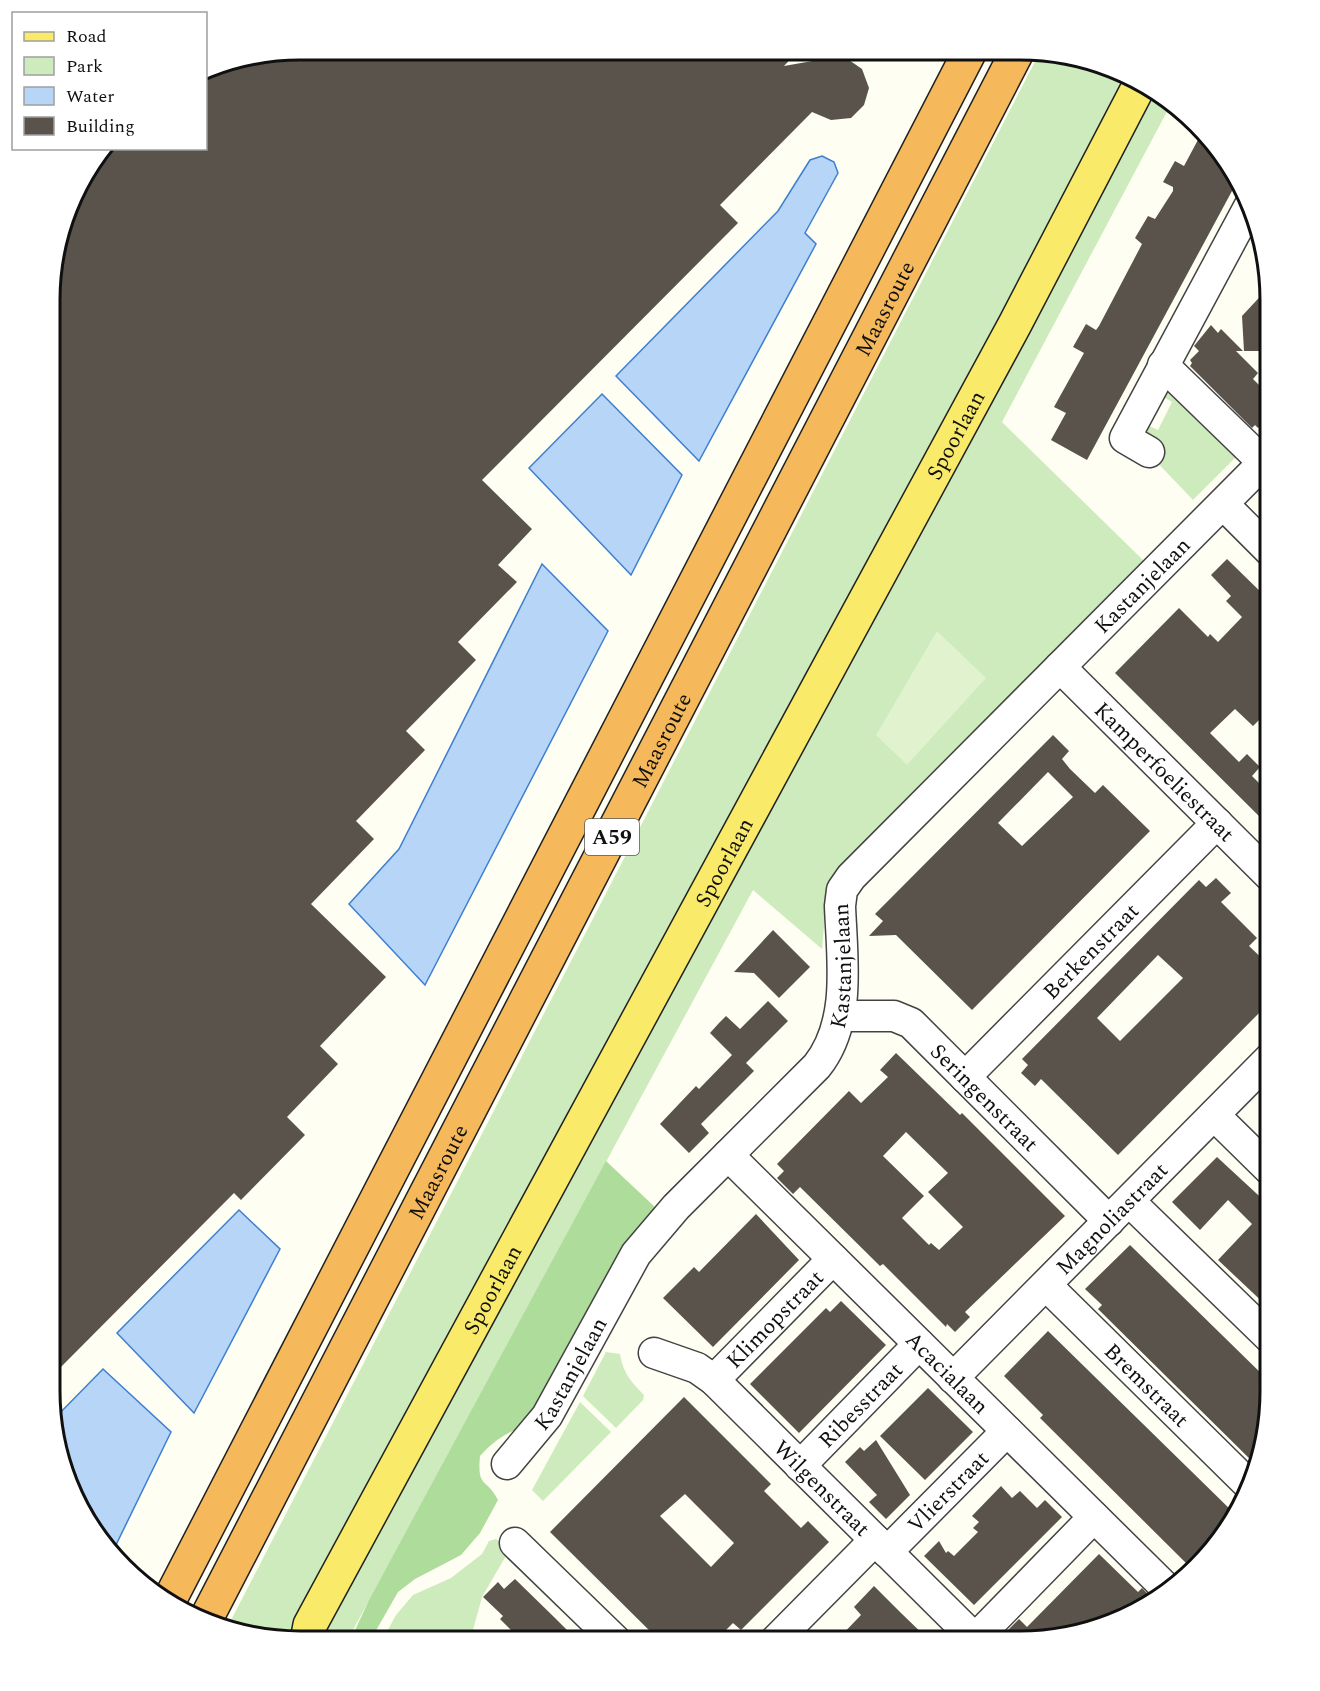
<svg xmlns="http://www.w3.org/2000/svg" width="1320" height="1691" font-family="Spectral,serif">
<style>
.green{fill:#cdebbc}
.forest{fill:#aedc9b}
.pitch{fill:#e0f2ce}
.water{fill:#b7d6f7;stroke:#3e7fcf;stroke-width:1.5}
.building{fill:#59534c;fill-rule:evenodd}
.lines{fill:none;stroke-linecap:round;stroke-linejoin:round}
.minor-casing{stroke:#434343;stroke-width:33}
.major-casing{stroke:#212121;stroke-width:36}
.highway-casing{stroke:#212121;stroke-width:36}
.minor{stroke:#fff;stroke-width:30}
.major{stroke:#f9eb69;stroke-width:33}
.highway{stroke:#f5b85b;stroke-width:33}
.labels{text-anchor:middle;stroke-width:6;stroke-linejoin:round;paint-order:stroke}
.shield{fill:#fff;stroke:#585858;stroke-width:1.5}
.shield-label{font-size:21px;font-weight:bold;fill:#101010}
.street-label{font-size:22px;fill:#101010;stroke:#fff}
.rim{fill:none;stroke:#101010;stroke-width:3}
</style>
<rect width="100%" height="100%" fill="#fffef3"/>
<path class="green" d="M1040 52H1053L1131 81 291 1641 226 1630Z
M1154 90 1171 104 1002 422 1144 561 837 877 826 903 822 949 753 890 347 1641H323L325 1621Z
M1165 385 1242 451 1193 500 1150 455 1141 427 1143 423 1158 430 1172 402 1158 394Z
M606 1352 620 1354C623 1373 631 1382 644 1395L643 1400 616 1428 583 1396Z
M580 1402 611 1432 543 1501 532 1490Z
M496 1539 510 1549 482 1597 470 1641H382L396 1615 413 1595 451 1578 482 1554 489 1541Z"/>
<path class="forest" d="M606 1161 657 1209 529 1426C508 1430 494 1441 480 1456 477 1489 486 1477 498 1500L480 1533 461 1555 415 1579 398 1592 370 1641H350L369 1600Z"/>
<path class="pitch" d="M937 631 986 678 907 765 876 735Z"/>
<path class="water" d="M822 156 834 162 838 173 805 233 816 244 699 461 616 376 778 211 810 160Z
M602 394 682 475 631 575 529 468Z
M542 564 608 631 425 985 349 904 399 849Z
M239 1210 280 1249 194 1413 117 1333Z
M103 1369 171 1432 114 1549 83 1516 58 1456 53 1420Z"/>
<path class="building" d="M300 50 798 51 784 66 835 57 846 58 862 69 869 88 864 105 851 118 831 120 812 112 720 205 738 223 482 480 532 529 498 565 517 582 458 642 476 660 406 731 425 750 356 821 374 839 311 904 386 977 320 1046 338 1064 287 1117 305 1135 241 1200 234 1193 50 1378 52 267 83 175 105 148H206V71L219 63Z
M1200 136 1239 178 1087 460 1051 440 1066 413 1054 407 1084 353 1073 347 1086 324 1096 330 1099 326 1142 244 1135 238 1148 216 1155 219 1173 191V187L1163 182 1175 161 1184 166Z
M1269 287 1270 351H1244L1242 316Z
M1211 325 1218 333 1221 329 1243 351H1236L1258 373 1253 379 1270 396V415L1258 428 1255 425 1252 428 1190 366 1192 363 1190 360 1199 351 1194 346Z
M1227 559 1270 601V729L1260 719 1253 726 1235 709 1210 733 1239 762 1247 754 1260 767 1252 776 1270 794V827L1115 673 1179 608 1208 637 1210 634 1218 642 1242 617 1226 601 1231 596 1211 575Z
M1053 735 1069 751 1062 759 1070 769 1095 793 1103 785 1150 831 972 1010 896 935 869 936 883 921 875 914ZM1048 772 1073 797 1022 846 998 823Z
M1216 878 1231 893 1221 902 1257 938 1249 946 1270 966V1002L1118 1155 1041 1079 1035 1086 1021 1073 1028 1065 1022 1059 1199 880 1206 887ZM1158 955 1183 978 1120 1041 1097 1018Z
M773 930 810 967 779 998 754 973 734 972Z
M768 1001 788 1021 746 1063 754 1071 701 1124 709 1133 689 1153 660 1124 696 1086 699 1089 732 1055 710 1033 719 1023 726 1016 740 1029Z
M896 1053 960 1115 962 1113 1065 1216 965 1312 970 1317 955 1332 947 1324 946 1327 883 1264 880 1266 800 1187 793 1194 777 1178 784 1171 777 1164 849 1091 861 1103 888 1077 880 1070ZM906 1132 948 1173 928 1192 963 1227 939 1250 931 1243 929 1245 902 1218 924 1196 883 1156Z
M1217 1157 1270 1206V1309L1218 1260 1252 1224 1228 1200 1200 1230 1172 1202Z
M756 1214 799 1260 713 1347 663 1298 694 1267 699 1272Z
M1130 1245 1270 1382V1407L1258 1467 1098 1309 1102 1305 1085 1289Z
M841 1301 886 1345 799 1433 750 1384 826 1308 830 1312Z
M1048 1331 1236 1515 1228 1530 1189 1566 1040 1418 1043 1415 1004 1376Z
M928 1388 973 1432 925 1480 880 1436Z
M684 1397 771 1484 764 1491 801 1528 808 1521 829 1542 741 1630 733 1623 715 1641H660L550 1532ZM685 1494 734 1543 711 1567 660 1516Z
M876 1440 910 1495 886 1519 869 1502 877 1495 845 1462 860 1447 864 1451Z
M1001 1486 1012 1498 1020 1491 1037 1508 1045 1500 1062 1517 974 1605 924 1556 939 1541 946 1553 948 1551 954 1556 978 1532 973 1528 979 1522 972 1516Z
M1099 1554 1138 1592 1142 1588 1154 1600 1145 1608 1036 1641H1010L1003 1635 1019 1619 1027 1627Z
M515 1579 555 1618 578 1641H522L500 1619 503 1616 483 1597 498 1582 504 1589Z
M874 1586 901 1613 930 1641H836L861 1615 854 1607Z"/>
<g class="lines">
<defs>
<g id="minor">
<path d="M1163 365 1264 463"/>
<path d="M1149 452 1125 438 1250 205"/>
<path d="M1223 504 1270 551"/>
<path id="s1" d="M1060 667 1270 876"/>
<path id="s2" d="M841 1016H894L911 1023 1109 1221"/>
<path id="s3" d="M965 1077 1217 823"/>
<path d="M1214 1115 1270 1170"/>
<path id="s4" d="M728 1155 1166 1588"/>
<path d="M1129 1201 1270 1338"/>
<path id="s5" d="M1046 1285 1250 1486"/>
<path id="s6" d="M654 1353 697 1368 714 1380 977 1641"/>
<path id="s7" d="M953 1378 1270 1058"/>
<path id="s8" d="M714 1380 833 1259"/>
<path id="s9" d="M507 1464 547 1416 636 1254 676 1207 817 1066C852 1022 842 959 840 906L842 890 851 877 1270 456"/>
<path id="s10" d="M800 1466 919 1344"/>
<path d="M515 1543 616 1641"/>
<path id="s11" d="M887 1552 1007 1431"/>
<path d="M975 1639 1094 1517"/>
<path d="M775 1641 875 1540"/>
</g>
<g id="major">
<path id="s12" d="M307 1641 310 1625 1015 324 1140 84"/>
</g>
<g id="highway">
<path d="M168 1603 970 51"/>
<path id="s13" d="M205 1621 1017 52"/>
</g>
</defs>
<use href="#minor" class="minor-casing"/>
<use href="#major" class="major-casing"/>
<use href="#highway" class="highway-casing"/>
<use href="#minor" class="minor"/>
<use href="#major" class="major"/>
<use href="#highway" class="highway"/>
</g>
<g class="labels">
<rect class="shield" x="585" y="819" width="54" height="36" rx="4.5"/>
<g class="shield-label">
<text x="612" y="844">A59</text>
</g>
<g class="street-label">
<text dy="8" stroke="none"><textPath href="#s13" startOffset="1478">Maasroute</textPath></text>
<text dy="8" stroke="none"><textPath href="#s12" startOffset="1370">Spoorlaan</textPath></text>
<text dy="8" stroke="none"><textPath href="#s9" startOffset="1118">Kastanjelaan</textPath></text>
<text dy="8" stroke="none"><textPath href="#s13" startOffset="992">Maasroute</textPath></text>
<text dy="8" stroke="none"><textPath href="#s1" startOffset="148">Kamperfoeliestraat</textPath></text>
<text dy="8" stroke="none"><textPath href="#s12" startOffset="884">Spoorlaan</textPath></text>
<text dy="8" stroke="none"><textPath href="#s3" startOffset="178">Berkenstraat</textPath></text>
<text dy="8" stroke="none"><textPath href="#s9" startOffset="614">Kastanjelaan</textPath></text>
<text dy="8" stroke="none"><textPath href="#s2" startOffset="176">Seringenstraat</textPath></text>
<text dy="8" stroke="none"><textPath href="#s13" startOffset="506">Maasroute</textPath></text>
<text dy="8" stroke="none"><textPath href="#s7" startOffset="225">Magnoliastraat</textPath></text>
<text dy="8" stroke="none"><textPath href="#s12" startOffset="398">Spoorlaan</textPath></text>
<text dy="8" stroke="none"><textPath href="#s8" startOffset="86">Klimopstraat</textPath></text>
<text dy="8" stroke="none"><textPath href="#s9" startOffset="111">Kastanjelaan</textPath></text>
<text dy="8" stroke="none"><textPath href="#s4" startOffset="309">Acacialaan</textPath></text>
<text dy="8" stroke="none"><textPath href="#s5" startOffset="142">Bremstraat</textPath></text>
<text dy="8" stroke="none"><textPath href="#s10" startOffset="86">Ribesstraat</textPath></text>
<text dy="8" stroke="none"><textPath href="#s6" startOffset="219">Wilgenstraat</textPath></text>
<text dy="8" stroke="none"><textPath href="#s11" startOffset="86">Vlierstraat</textPath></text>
</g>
</g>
<path d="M0 0H1320V1691H0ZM300 60H1020A240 240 0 0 1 1260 300V1391A240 240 0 0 1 1020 1631H300A240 240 0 0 1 60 1391V300A240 240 0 0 1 300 60Z" fill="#fff" fill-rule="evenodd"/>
<path class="rim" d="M300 60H1020A240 240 0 0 1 1260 300V1391A240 240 0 0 1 1020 1631H300A240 240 0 0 1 60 1391V300A240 240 0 0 1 300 60Z"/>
<rect x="12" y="12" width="195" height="138" fill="#ffffff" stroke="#9f9f9f" stroke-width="1.5"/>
<rect x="24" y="32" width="30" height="9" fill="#f9eb69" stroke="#9f9f9f" stroke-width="1.5"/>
<text x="66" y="42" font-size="18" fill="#101010">Road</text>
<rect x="24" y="57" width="30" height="18" fill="#cdebbc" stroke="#9f9f9f" stroke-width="1.5"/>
<text x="66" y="72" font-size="18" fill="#101010">Park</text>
<rect x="24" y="87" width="30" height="18" fill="#b7d6f7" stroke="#9f9f9f" stroke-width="1.5"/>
<text x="66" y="102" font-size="18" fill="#101010">Water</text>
<rect x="24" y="117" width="30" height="18" fill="#59534c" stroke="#9f9f9f" stroke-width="1.5"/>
<text x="66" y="132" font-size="18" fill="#101010">Building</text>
</svg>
